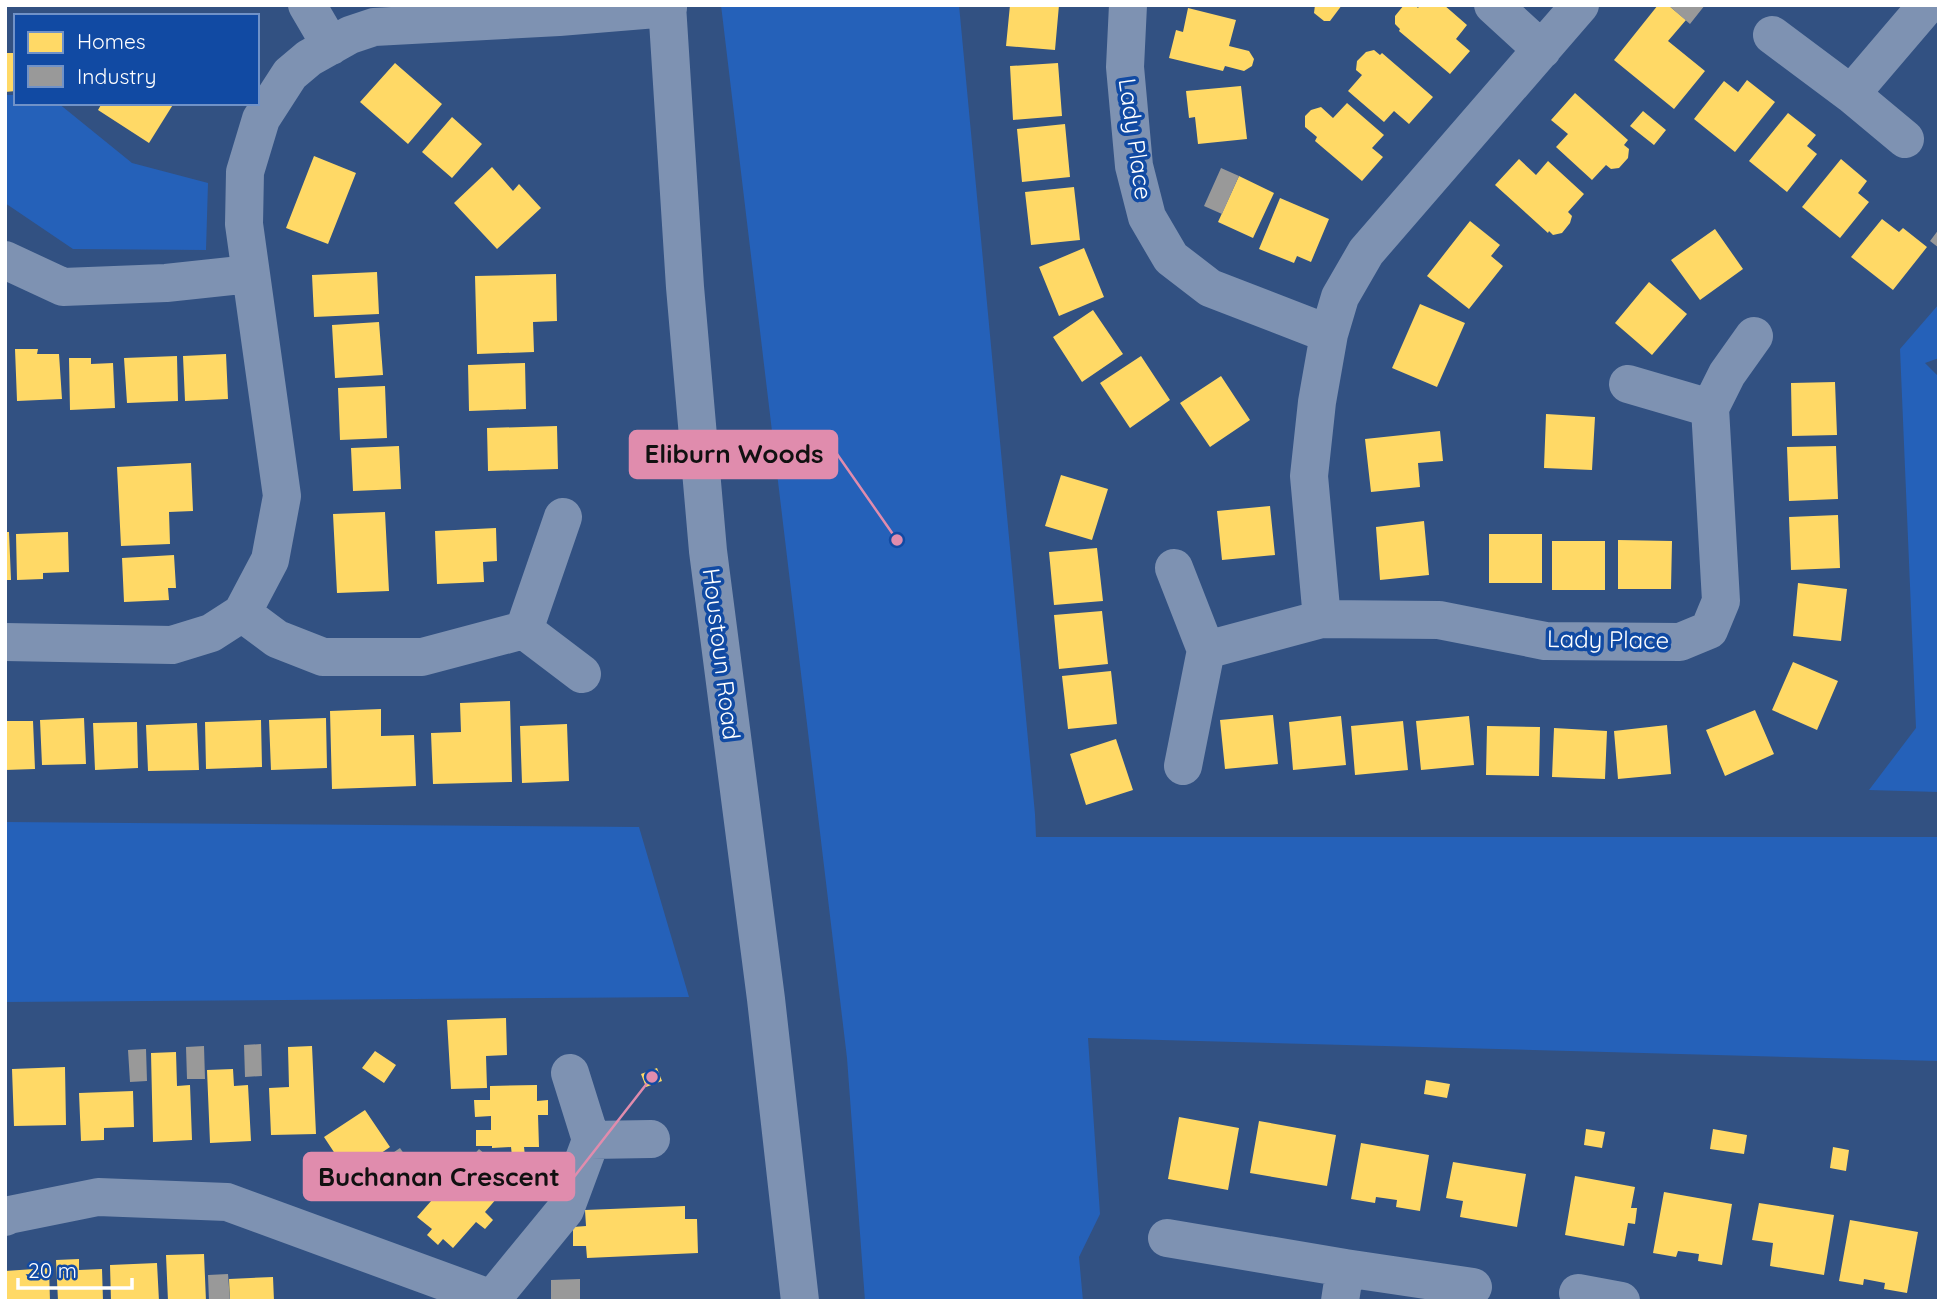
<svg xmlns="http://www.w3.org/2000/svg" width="1944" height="1306" font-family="Quicksand,sans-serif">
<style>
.green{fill:#2561b9}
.homes{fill:#ffd966}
.industry{fill:#999}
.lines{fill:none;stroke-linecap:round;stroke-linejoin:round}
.minor{stroke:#7e92b2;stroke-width:38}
.labels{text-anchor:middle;stroke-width:7;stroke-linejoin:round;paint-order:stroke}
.street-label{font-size:24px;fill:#fff;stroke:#114aa3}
.leader{fill:none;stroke:#e08cad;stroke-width:2.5}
.callout-dot{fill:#e08cad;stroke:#114aa3;stroke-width:2.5}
.callout{fill:#e08cad;stroke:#e08cad;stroke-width:2.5}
.callout-label{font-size:26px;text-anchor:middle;font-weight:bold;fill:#111}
</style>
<rect width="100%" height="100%" fill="#325182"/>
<path class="green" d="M721 5H959L1035 814 1036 837H1939V1061L1088 1038 1100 1214 1079 1257 1083 1301H865L847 1058Z
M5 95H16V103H58L132 163 208 183 206 250 73 249 5 203Z
M1939 304V358L1925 363 1939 377V792L1869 790 1916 728 1900 349Z
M5 822 639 827 689 997 5 1002Z"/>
<path class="homes" d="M1010 5H1059L1055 50 1006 46Z
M1315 5H1342L1330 21H1324L1314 13Z
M1404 5H1415L1418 8 1420 5H1444L1467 25 1456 39 1470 51 1450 74 1399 31 1400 29 1395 24V16Z
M1658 5H1668L1686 20 1668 41 1705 71 1674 109 1614 60Z
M1188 8 1236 20 1229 46 1249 51 1254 59 1252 66 1244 71 1225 66 1223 71 1169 58 1176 30 1183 32Z
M1374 50 1380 55 1382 53 1433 97 1409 124 1394 111 1384 122 1348 91 1362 75 1356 70 1357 61 1366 52Z
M5 53H16V91L5 92Z
M395 63 442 104 408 144 360 102Z
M1058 63 1062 116 1013 120 1010 66Z
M1747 80 1775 102 1735 152 1694 119 1724 81 1738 92Z
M1241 86 1247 139 1198 144 1195 117 1189 118 1186 91Z
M1575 93 1628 140 1624 145 1629 149 1628 158 1619 168 1611 169 1606 165 1592 180 1556 147 1568 134 1551 120Z
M102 103H174L149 143 98 110Z
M1347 103 1384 135 1372 148 1383 157 1362 181 1315 141 1317 137 1305 127V116L1311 110 1321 107 1333 118Z
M1643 111 1666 130 1654 145 1630 126Z
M1788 113 1816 135 1807 146 1817 154 1787 192 1749 161Z
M452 117 482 144 452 178 422 152Z
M1065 124 1070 177 1022 182 1017 129Z
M314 156 356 173 328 244 286 228Z
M1519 159 1536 175 1548 161 1584 194 1568 212 1572 216 1570 223 1562 233 1553 235 1549 231 1548 233 1495 185Z
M1841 159 1867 181 1858 193 1869 202 1840 238 1802 207Z
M492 167 513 191 519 184 541 208 497 249 454 203Z
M1239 176 1274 193 1253 238 1218 222Z
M1074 187 1080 240 1031 245 1025 192Z
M1280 198 1329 219 1311 262 1297 256 1294 263 1259 249Z
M1882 219 1899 232 1903 228 1927 247 1893 290 1851 257Z
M1470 221 1500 245 1491 256 1503 266 1469 309 1427 276Z
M1715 229 1743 269 1700 300 1671 260Z
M1084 248 1104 297 1059 316 1039 267Z
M377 272 379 314 314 317 312 275Z
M556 274 557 321 533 322 534 352 477 354 475 276Z
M1649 282 1687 314 1652 355 1615 323Z
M1420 304 1465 323 1437 387 1392 368Z
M1093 310 1123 354 1082 382 1053 337Z
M379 322 383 375 335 378 332 325Z
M15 349H38L37 354H59L62 399 17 401Z
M226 354 228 399 185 401 183 356Z
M177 356 178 401 127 403 124 358Z
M1141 356 1170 400 1130 428 1100 383Z
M69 358H91V364L113 363 115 408 70 410Z
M525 363 526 409 469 411 468 365Z
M1221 376 1250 420 1210 447 1180 403Z
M1835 382 1837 435 1792 436 1791 383Z
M385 386 387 438 340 440 338 388Z
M1546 414 1595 417 1592 470 1544 468Z
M557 426 558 469 488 471 487 428Z
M1440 431 1443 461 1418 463 1420 487 1371 492 1365 439Z
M399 446 401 489 353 491 351 448Z
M1836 446 1838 499 1789 501 1787 447Z
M191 463 193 511 169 512 170 544 121 546 117 467Z
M1061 475 1108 489 1092 540 1045 526Z
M1270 506 1275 555 1222 560 1217 511Z
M385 512 389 591 337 593 333 514Z
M1838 515 1840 568 1791 570 1789 517Z
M1424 521 1429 575 1380 580 1376 527Z
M496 528 497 561 483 562 484 582 437 584 435 531Z
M5 532H9L11 580H5Z
M68 532 69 572 43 573V579L17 580 16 534Z
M1489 534H1542V583H1489Z
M1618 540 1672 541 1671 589H1618Z
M1552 541H1605V590H1552Z
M1097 548 1103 601 1054 605 1049 552Z
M174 555 176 588H168L169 600 124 602 122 558Z
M1798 583 1847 589 1841 641 1793 636Z
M1102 611 1108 664 1059 669 1054 615Z
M1793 662 1838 681 1817 730 1772 710Z
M1111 671 1117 724 1068 729 1062 676Z
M510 701 512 782 433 784 431 733 461 732 460 703Z
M381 709V736L414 735 416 786 332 789 330 711Z
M1755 710 1774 754 1725 776 1706 730Z
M1273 715 1278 764 1225 769 1220 720Z
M1341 716 1346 765 1293 770 1289 722Z
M1469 716 1474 765 1421 770 1416 721Z
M84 718 86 764 42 765 40 720Z
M326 718 327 768 271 770 269 720Z
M261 720 262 767 206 769 205 722Z
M5 721H33L35 769 5 770Z
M1403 721 1408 770 1355 775 1351 726Z
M137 722 138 768 95 770 93 723Z
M197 723 199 770 148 771 146 725Z
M567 724 569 781 522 783 520 726Z
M1667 725 1671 774 1618 779 1614 731Z
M1487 726 1540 727 1539 776 1486 775Z
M1554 728 1607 731 1605 779 1552 777Z
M1116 739 1133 790 1086 805 1070 754Z
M506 1018 507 1055 486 1056 487 1088 451 1089 447 1020Z
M312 1046 316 1134 271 1135 269 1088 289 1087 288 1047Z
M375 1051 396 1065 384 1083 362 1068Z
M176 1052 177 1086 190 1085 192 1140 153 1142 151 1053Z
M65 1067 66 1125 14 1126 12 1069Z
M657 1068 662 1081 646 1087 641 1074Z
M233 1069 234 1086 248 1085 251 1141 210 1143 207 1070Z
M1426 1080 1450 1084 1447 1098 1424 1094Z
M537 1085V1101L548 1100V1115H538L539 1147H524L525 1156H512L511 1147 492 1148V1146H476V1130H491V1116L475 1117 474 1100H490V1086Z
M133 1091 134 1127 104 1128V1140L81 1141 79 1093Z
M365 1110 390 1147 349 1175 324 1137Z
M1179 1117 1239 1128 1228 1190 1168 1179Z
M1259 1121 1336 1135 1327 1186 1250 1173Z
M1586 1129 1605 1132 1602 1148 1584 1145Z
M1713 1129 1747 1135 1744 1154 1710 1149Z
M1361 1143 1429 1155 1420 1211 1396 1207 1397 1200 1376 1197 1375 1203 1351 1199Z
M1833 1147 1849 1150 1846 1171 1830 1168Z
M1453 1162 1526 1174 1517 1227 1460 1217 1463 1201 1446 1198Z
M461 1167 497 1198 485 1212 493 1220 485 1229 476 1222 453 1248 443 1239 438 1245 427 1235 432 1229 417 1217Z
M1575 1176 1635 1187 1631 1208H1637L1635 1224 1628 1223 1624 1246 1565 1235Z
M1664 1192 1732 1204 1722 1265 1698 1261 1699 1254 1678 1251 1676 1257 1653 1253Z
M1759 1203 1834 1215 1824 1275 1770 1266 1773 1243 1752 1240Z
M685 1206V1219H697L698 1253 587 1258 586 1246H573V1227L586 1226 585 1210Z
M1850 1220 1918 1232 1907 1293 1884 1289 1885 1283 1864 1279 1863 1285 1839 1281Z
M204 1254 206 1301H168L166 1255Z
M79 1259V1270L102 1269 103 1301H58L56 1260Z
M157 1263 159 1301H111L110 1265Z
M49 1268 50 1301H5V1271Z
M273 1277 274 1301H230L229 1279Z"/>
<path class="industry" d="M1668 5H1705L1690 24Z
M1221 168 1239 176 1222 214 1204 206Z
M1939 229V248L1930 241Z
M261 1044 262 1076 245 1077 244 1045Z
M204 1046 205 1079H187L186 1047Z
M146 1049 147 1081 130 1082 128 1050Z
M400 1148 411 1164 383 1183 372 1167Z
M479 1149 503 1170 486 1189 462 1168Z
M228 1274 230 1301H209L208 1275Z
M580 1279V1301H551V1280Z"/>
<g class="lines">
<path class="minor" d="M307 5 331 46
M667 5 685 287 708 551 766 999 800 1301
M1128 5 1125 67 1134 166 1147 217 1171 258 1210 288 1329 334
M1493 5 1542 50
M1772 35 1851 94 1905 139
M1851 94 1927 5
M5 260 63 287 166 283 250 274
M1628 384 1710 408
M563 517 524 630 582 674
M1174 568 1206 650 1183 766
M242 613 277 639 323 657H422L524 630
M1322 619 1309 476 1317 402 1329 334 1340 297 1366 252 1580 5
M5 642 172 645 211 633 242 613 270 560 282 496 244 224 245 172 261 119 290 74 309 58 350 35 374 27 559 17 668 8
M1206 650 1322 619 1439 620 1545 641 1680 642 1709 630 1721 601 1710 408 1727 374 1754 336
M570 1073 591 1140 651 1139
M5 1217 9 1215 98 1197 227 1202 492 1299 493 1301
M1167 1238 1345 1268 1340 1301
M1345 1268 1473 1287
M1578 1293 1621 1301
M492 1299 565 1210 591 1140"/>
</g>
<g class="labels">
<g class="street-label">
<text transform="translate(1135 139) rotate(82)" y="8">Lady Place</text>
<text transform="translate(1608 640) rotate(1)" y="8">Lady Place</text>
<text transform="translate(721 654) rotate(83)" y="8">Houstoun Road</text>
</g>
</g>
<path class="leader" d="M897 540L837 454M652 1077L574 1177"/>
<g class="callout-dot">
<circle cx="897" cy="540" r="7"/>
<circle cx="652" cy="1077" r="7"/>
</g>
<g class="callout">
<rect x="630" y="431" width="207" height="47" rx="7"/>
<rect x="304" y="1153" width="270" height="47" rx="7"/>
</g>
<g class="callout-label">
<text x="734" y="463">Eliburn Woods</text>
<text x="439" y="1186">Buchanan Crescent</text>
</g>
<rect width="1944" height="1306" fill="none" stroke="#ffffff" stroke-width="14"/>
<rect x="14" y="14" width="245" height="91" fill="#114aa3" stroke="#7092c8" stroke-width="2"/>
<rect x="28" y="32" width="35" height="21" fill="#ffd966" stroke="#7092c8" stroke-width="2"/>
<text x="77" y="49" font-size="21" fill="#ffffff">Homes</text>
<rect x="28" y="66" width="35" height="21" fill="#999999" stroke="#7092c8" stroke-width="2"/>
<text x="77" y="84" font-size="21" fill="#ffffff">Industry</text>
<path d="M18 1278v10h114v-10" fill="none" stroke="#ffffff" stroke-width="3.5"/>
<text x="28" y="1278" font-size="21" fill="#ffffff" stroke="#114aa3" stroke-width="5" paint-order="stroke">20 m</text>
</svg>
